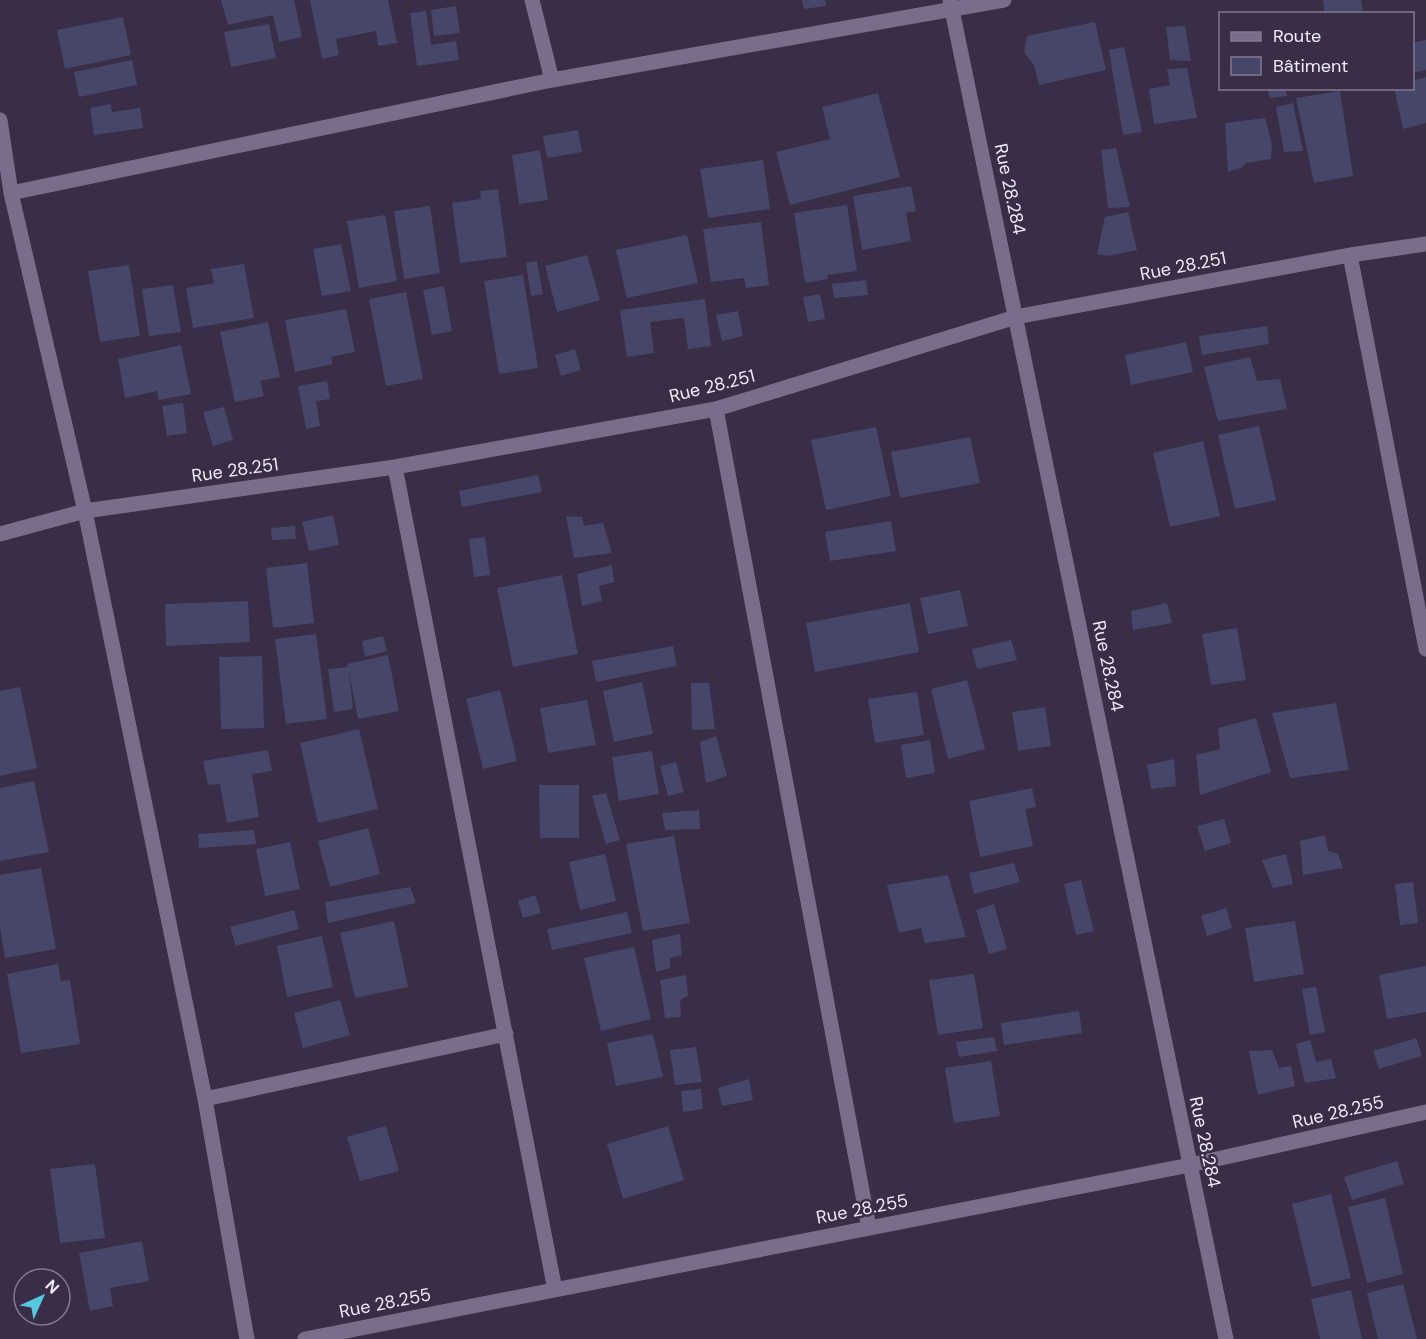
<svg xmlns="http://www.w3.org/2000/svg" width="1426" height="1339" font-family="'DM Sans',sans-serif">
<style>
.building{fill:#45466a}
.lines{fill:none;stroke-linecap:round;stroke-linejoin:round}
.minor{stroke:#7a6d89;stroke-width:15}
.labels{text-anchor:middle;stroke-width:5;stroke-linejoin:round;paint-order:stroke}
.street-label{font-size:18px;fill:#f1eafa;stroke:#392e46}
</style>
<rect width="100%" height="100%" fill="#392e46"/>
<path class="building" d="M221 0H294L302 37 279 42 273 15 228 25Z
M310 0H388L397 43 378 46 376 31 336 39 339 55 322 59Z
M802 0H825L826 6 804 9Z
M1323 0H1361L1363 14H1325Z
M456 6 460 33 434 36 431 10Z
M426 11 431 45 456 41 459 60 417 66 410 13Z
M123 17 131 55 65 69 57 30Z
M1095 22 1106 70 1039 85 1034 65 1024 52 1027 36Z
M269 24 276 58 231 67 224 32Z
M1185 26 1191 61 1170 60 1166 27Z
M1426 40V70L1412 73V43Z
M1124 47 1142 132 1123 135 1109 50Z
M132 60 137 85 79 97 74 72Z
M1187 68 1197 118 1154 124 1149 89 1170 85 1167 69Z
M1426 77V123L1403 129 1394 88H1412V81Z
M1267 88H1285L1287 96 1270 98Z
M1340 91 1353 176 1314 183 1296 98Z
M878 93 900 177 790 205 776 152 830 139 822 107Z
M1293 103 1303 151 1284 152 1276 107Z
M111 104 112 112 140 108 143 128 94 135 90 108Z
M1265 118 1272 144 1271 159 1246 163 1241 168 1228 172 1225 123Z
M578 130 582 152 547 158 543 136Z
M1116 148 1130 207 1108 208 1101 150Z
M540 150 548 200 519 204 512 155Z
M763 160 770 209 708 218 700 169Z
M911 186 916 211 906 213 911 241 862 250 853 196Z
M498 189 507 257 460 263 452 203 481 199 480 191Z
M847 205 857 271 827 275 828 279 805 283 794 213Z
M430 206 440 273 404 279 394 211Z
M1128 212 1137 250 1108 256 1097 254 1105 217Z
M385 215 397 281 359 288 347 221Z
M761 222 769 285 746 288 744 278 711 282 703 229Z
M687 235 698 283 627 298 616 250Z
M341 244 351 291 322 296 313 249Z
M587 255 600 300 557 312 545 266Z
M537 261 543 294 531 296 526 263Z
M244 264 254 318 193 328 186 288 214 283 211 269Z
M129 265 140 336 100 342 88 271Z
M523 275 538 368 499 374 484 281Z
M866 280 868 295 834 298 832 284Z
M173 285 181 332 149 336 142 289Z
M444 286 452 331 432 335 423 290Z
M406 292 423 379 386 386 369 299Z
M820 294 825 319 808 322 803 297Z
M705 299 711 346 688 349 684 318 650 322 654 353 627 357 620 310Z
M346 309 355 352 331 357 333 364 295 372 285 320Z
M738 311 743 336 722 341 716 315Z
M268 322 280 377 260 381 264 396 235 402 220 332Z
M1267 326 1269 344 1202 355 1199 336Z
M1186 342 1193 372 1131 385 1125 355Z
M181 345 191 394 159 400 157 391 125 398 118 359Z
M575 349 581 370 561 376 555 355Z
M1250 357 1257 381 1280 379 1287 409 1218 421 1204 367Z
M327 381 330 399 316 401 320 426 306 429 298 386Z
M183 403 187 433 167 436 162 406Z
M224 407 233 440 213 446 203 412Z
M1259 426 1276 500 1235 509 1218 435Z
M876 427 891 496 826 510 811 440Z
M970 437 980 483 900 498 891 452Z
M1203 441 1220 516 1170 527 1153 453Z
M538 475 542 492 462 507 459 491Z
M333 515 339 545 309 551 302 522Z
M566 516 582 517 584 526 603 523 612 553 574 558Z
M891 521 896 551 830 561 825 532Z
M295 526 296 539 272 540 271 528Z
M485 537 490 575 474 577 469 539Z
M307 563 314 623 273 628 266 568Z
M612 565 614 582 599 586 602 601 582 606 577 574Z
M562 575 578 654 513 667 497 588Z
M960 590 968 626 928 634 920 598Z
M248 601 250 642 166 646 165 604Z
M910 603 919 652 815 672 806 623Z
M1167 603 1172 623 1133 630 1131 611Z
M1237 628 1246 680 1211 685 1202 634Z
M316 634 327 719 286 724 275 639Z
M383 636 387 651 365 657 362 641Z
M1011 640 1017 660 977 669 972 649Z
M673 646 677 666 596 682 592 661Z
M388 655 399 711 358 719 349 672 353 709 334 712 328 669 348 667 347 664Z
M262 656 264 728 221 729 219 657Z
M967 680 985 749 948 759 931 689Z
M642 682 653 734 614 742 603 691Z
M691 683H709L715 729 692 730Z
M20 687 37 768 0 776V691Z
M500 690 517 761 483 769 466 699Z
M917 692 924 735 875 743 868 699Z
M587 700 596 745 548 753 540 708Z
M1336 703 1349 770 1290 778 1272 713Z
M1045 707 1051 746 1018 751 1012 712Z
M1256 718 1271 772 1200 795 1196 755 1220 749 1218 728Z
M359 729 378 809 318 823 300 743Z
M716 736 727 776 706 783 700 742Z
M930 740 935 773 906 778 901 745Z
M268 750 272 771 252 774 259 817 227 823 220 784 208 785 203 761Z
M652 751 659 794 619 801 612 757Z
M1174 759 1176 786 1151 789 1147 765Z
M676 762 684 792 668 796 660 766Z
M34 781 49 852 0 861V788Z
M539 785H579V838H540Z
M1032 788 1036 807 1025 809 1033 846 980 857 969 801Z
M606 793 620 840 606 844 592 796Z
M699 810 700 829 665 830 662 813Z
M1224 819 1231 843 1205 851 1197 826Z
M368 828 380 874 330 887 318 841Z
M254 830 256 844 199 848 198 834Z
M1325 835 1328 851 1338 854 1343 868 1303 875 1300 841Z
M674 836 690 923 643 931 626 844Z
M290 842 300 889 265 896 256 849Z
M605 854 616 901 580 910 569 862Z
M1286 854 1293 884 1273 888 1262 860Z
M1014 863 1020 882 974 894 969 873Z
M41 868 56 949 5 958 0 927V875Z
M948 875 966 937 925 943 921 928 899 933 887 885Z
M1081 880 1094 931 1076 935 1064 884Z
M1413 882 1418 923 1400 925 1395 884Z
M410 887 416 903 328 923 325 902Z
M535 895 541 913 523 918 518 901Z
M994 904 1007 949 989 954 976 910Z
M1226 908 1232 928 1207 936 1201 916Z
M294 910 299 929 236 946 230 927Z
M627 912 632 933 552 950 547 929Z
M394 921 408 987 355 998 340 933Z
M1295 921 1304 974 1254 982 1245 928Z
M680 934 682 955 670 958V968L656 972 652 940Z
M322 936 333 987 287 997 277 946Z
M634 947 651 1019 601 1031 584 958Z
M58 964 61 981 70 980 80 1044 21 1053 7 974Z
M1426 966V1012L1387 1019 1379 975Z
M974 974 983 1028 938 1035 929 980Z
M686 975 688 996 680 1000 681 1017 665 1018 660 980Z
M1316 987 1325 1032 1310 1035 1302 989Z
M340 1000 350 1035 303 1048 294 1013Z
M1079 1011 1082 1033 1004 1045 1001 1023Z
M653 1034 663 1077 616 1086 607 1043Z
M994 1037 997 1051 959 1057 956 1042Z
M1416 1038 1422 1056 1379 1069 1373 1051Z
M1310 1040 1316 1062 1331 1059 1336 1078 1305 1083 1296 1044Z
M696 1047 702 1082 675 1085 670 1050Z
M1272 1050 1279 1068 1291 1066 1295 1086 1258 1095 1249 1051Z
M991 1061 1000 1116 954 1123 945 1068Z
M749 1079 753 1100 722 1106 718 1088Z
M701 1089 703 1109 683 1112 681 1091Z
M386 1126 399 1171 360 1181 347 1137Z
M668 1126 684 1180 623 1199 607 1144Z
M1397 1161 1404 1184 1352 1200 1344 1177Z
M95 1164 105 1238 60 1243 50 1169Z
M1331 1194 1351 1278 1312 1287 1292 1204Z
M1385 1198 1403 1274 1367 1283 1348 1207Z
M142 1241 149 1281 110 1288 113 1306 90 1311 79 1253Z
M1403 1284 1417 1339H1378L1367 1293Z
M1351 1290 1362 1339H1320L1311 1299Z"/>
<g class="lines">
<path class="minor" d="M532 0 552 80
M950 0 1226 1339
M0 120 11 193 85 511 205 1099 247 1339
M11 193 552 80 1004 0
M1350 255 1426 649
M716 409 869 1228
M395 467 555 1290
M0 534 85 511 395 467 716 409 1016 317 1350 255 1426 244
M205 1099 506 1034
M305 1339 1190 1165 1426 1112"/>
</g>
<g class="labels">
<g class="street-label">
<text transform="translate(1010 189) rotate(78)" y="6">Rue 28.284</text>
<text transform="translate(1183 266) rotate(-11)" y="6">Rue 28.251</text>
<text transform="translate(712 386) rotate(-14)" y="6">Rue 28.251</text>
<text transform="translate(235 470) rotate(-8)" y="6">Rue 28.251</text>
<text transform="translate(1108 666) rotate(78)" y="6">Rue 28.284</text>
<text transform="translate(1338 1112) rotate(-13)" y="6">Rue 28.255</text>
<text transform="translate(1205 1142) rotate(78)" y="6">Rue 28.284</text>
<text transform="translate(862 1209) rotate(-11)" y="6">Rue 28.255</text>
<text transform="translate(385 1303) rotate(-11)" y="6">Rue 28.255</text>
</g>
</g>
<rect x="1219" y="12" width="195" height="78" fill="#392e46" stroke="#83798e" stroke-width="1.5"/>
<rect x="1231" y="32" width="30" height="9" fill="#7a6d89" stroke="#83798e" stroke-width="1.5"/>
<text x="1273" y="42" font-size="18" fill="#f1eafa">Route</text>
<rect x="1231" y="57" width="30" height="18" fill="#45466a" stroke="#83798e" stroke-width="1.5"/>
<text x="1273" y="72" font-size="18" fill="#f1eafa">Bâtiment</text>
<g transform="translate(42 1297) rotate(45)"><circle r="28" fill="#392e46" stroke="#83798e" stroke-width="1.5"/>
<path d="M0-4.5L10 22L0 15L-10 22Z" fill="#56c9e1"/>
<text y="-9" font-size="16" font-weight="bold" text-anchor="middle" fill="#f1eafa">N</text>
</g>
</svg>
